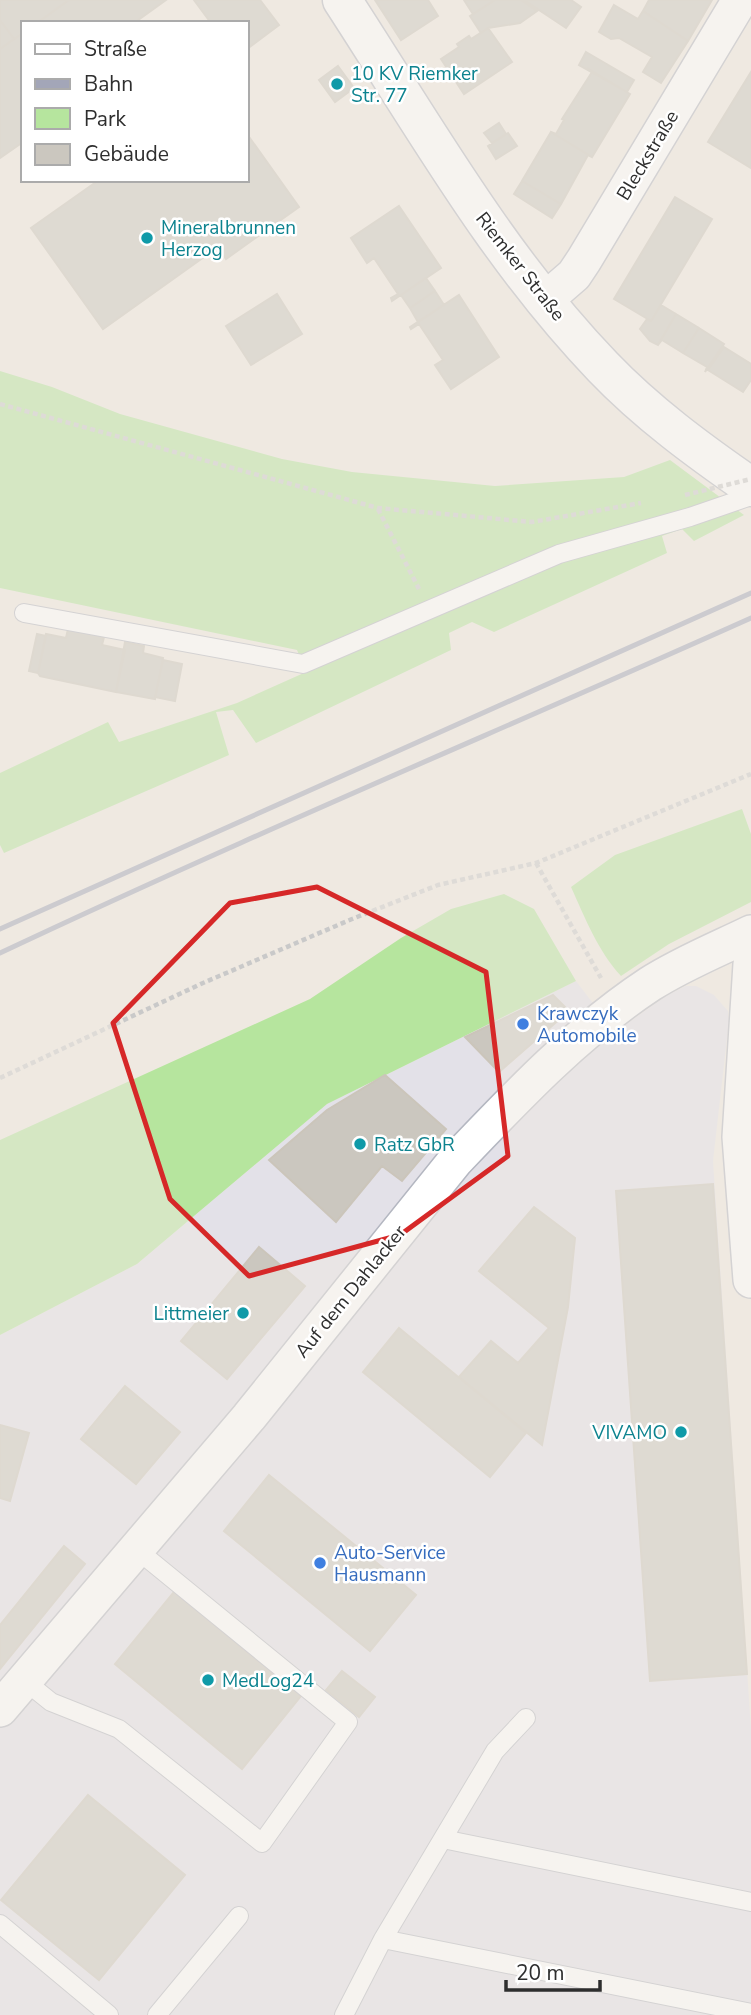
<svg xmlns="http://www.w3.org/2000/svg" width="751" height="2015" font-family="'Nunito Sans',sans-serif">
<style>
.industrial{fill:#e3e1e8}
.green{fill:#b6e59e}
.building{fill:#cbc7bf;stroke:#cbc5ba;stroke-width:2}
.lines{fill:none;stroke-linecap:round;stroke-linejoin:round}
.service-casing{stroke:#b4b7c1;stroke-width:20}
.minor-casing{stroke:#b4b7c1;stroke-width:38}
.tertiary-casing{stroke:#b4b7c1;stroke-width:41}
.path{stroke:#c9c9c9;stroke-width:4.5;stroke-dasharray:5 3.5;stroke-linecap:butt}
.service{stroke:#fff;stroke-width:18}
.minor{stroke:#fff;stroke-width:35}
.tertiary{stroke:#fff;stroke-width:38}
.rail{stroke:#a3a6b8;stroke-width:5}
.path-bridge{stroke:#c9c9c9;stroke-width:4.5;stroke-dasharray:5 3.5;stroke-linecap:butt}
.marked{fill:none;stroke:#d62828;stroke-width:5;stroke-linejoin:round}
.culture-dot{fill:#0f9aa8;stroke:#fff;stroke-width:2.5}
.shop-dot{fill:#3f7fe0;stroke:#fff;stroke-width:2.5}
.labels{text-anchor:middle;stroke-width:5;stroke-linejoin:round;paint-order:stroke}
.culture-label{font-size:19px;fill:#0d838f;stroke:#fff;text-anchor:start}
.street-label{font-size:19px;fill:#2e2e2e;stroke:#fff}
.shop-label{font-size:19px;fill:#366cbe;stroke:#fff;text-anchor:start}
</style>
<rect width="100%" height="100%" fill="#efe9e1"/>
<path class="industrial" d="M576 981 615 1032 669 994 686 986H696L714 995 728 1011 729 1021 713 1161 751 1729V2015H0V1335L137 1264 327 1104Z"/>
<path class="green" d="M0 371 52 387 120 414 282 459 352 472 495 486 624 477 670 460 744 515 694 541 682 529 662 536 667 553 494 632 472 622 449 633 451 650 256 743 233 710 216 712 229 755 4 853 0 845V773L108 722 119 742 237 703 306 672 297 650 0 588Z
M742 809 751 834V902L669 944 621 976C598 951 585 918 571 887L615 855Z
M504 894 534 909 576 981 327 1104 137 1264 0 1335V1140L310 999 401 938 451 909Z"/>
<path class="building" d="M0 0H69L37 23H23V33L14 39 0 20Z
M69 0H166L134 23H37Z
M194 0H260L279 25 247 49V23H211Z
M375 0H428L438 16 401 40Z
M464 0H495L473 14Z
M495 0H521L537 11 520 23 488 28 481 33 470 16Z
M524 0H571L581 7 566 28Z
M649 0H712L688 41 643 11Z
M614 5 638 19 643 11 688 41 661 83 643 72 652 57 619 38 611 39 599 32Z
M0 20 14 39 0 49Z
M488 28 512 62 464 94 441 59 459 47 457 44 469 36 471 39Z
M23 33V142L0 158V49Z
M586 52 634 80 627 92 579 65Z
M338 66 354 88 335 102 319 80Z
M587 68 630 94 592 157 551 132 556 134 564 120 562 119 592 72Z
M751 72V168L708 142Z
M499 123 506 134 492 143 484 133Z
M551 132 592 157 588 155 561 204 522 181Z
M508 133 517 146 496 159 488 146Z
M247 134 299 207 226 259 218 247 103 329 31 228 99 180H247Z
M522 181 561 204 552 218 514 194Z
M675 197 712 219 651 321 614 299Z
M399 206 441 268 392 301 391 298 398 294 374 258 367 263 351 238Z
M426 278 435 291 410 308 401 295Z
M435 291 444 305 418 322 410 308Z
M277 294 302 334 251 365 226 326Z
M459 295 499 357 451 389 435 365 443 360 419 324 411 329 410 327Z
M661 305 676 314 658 345 650 341 640 329 647 319 651 321Z
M676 314 699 328 683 353 662 340 658 345Z
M699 328 724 344 705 372 707 367 683 353Z
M724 347 751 364V380L743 392 708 370Z
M68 629 104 637 102 645 125 650 116 692 40 676 38 673 46 634 66 638Z
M37 634 46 636 38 673 29 671Z
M125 642 144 646 143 653 163 658 155 699 116 692Z
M163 660 182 664 175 701 155 697Z
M553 995 569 1011 499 1072 465 1037Z
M385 1075 446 1129 402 1181 382 1166 336 1222 269 1160 327 1110Z
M713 1184 747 1674 650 1681 616 1191Z
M534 1207 575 1238 568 1307 542 1445 459 1377 491 1341 518 1363 549 1328 479 1271Z
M259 1247 305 1286 227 1379 181 1341Z
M399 1328 526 1433 490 1477 363 1372Z
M125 1386 180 1432 136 1484 81 1439Z
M0 1425 29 1433 10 1501 0 1498Z
M269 1475 416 1595 370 1651 224 1531Z
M64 1546 85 1564 0 1669V1625Z
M174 1592 301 1696 242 1769 115 1664Z
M342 1671 375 1697 359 1717 326 1690Z
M88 1795 185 1875 99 1980 1 1900Z"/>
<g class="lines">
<defs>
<path id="service" d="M24 613 303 664 559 554 690 517 751 496
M25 1681 51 1702 119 1729 262 1843 348 1722 136 1549
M443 1839 751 1902
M0 1924 109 2015
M383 1939 751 2013
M157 2015 239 1916
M344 2015 383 1939 495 1751 526 1718"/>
<path id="minor" d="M544 301 574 275 584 260 740 0
M751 964 740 1137 751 1280
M0 1709 249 1417 455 1161C515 1098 577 1032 650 984 681 964 718 949 751 933"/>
<path id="tertiary" d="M342 0C424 126 498 258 603 367 647 413 699 451 751 487"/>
</defs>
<use href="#service" class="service-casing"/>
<use href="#minor" class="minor-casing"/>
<use href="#tertiary" class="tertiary-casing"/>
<path class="path" d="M0 404 378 508 532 522 641 503
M378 509 419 589
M536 863 601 978
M0 1078 203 983 352 919 438 885 536 863 751 774"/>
<use href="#service" class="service"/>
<use href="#minor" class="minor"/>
<use href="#tertiary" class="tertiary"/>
<path class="rail" d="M0 929 751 593
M0 953C248 836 501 730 751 618"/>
<path class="path-bridge" d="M685 495 751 479"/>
</g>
<path d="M0 0H751V2015H0ZM317 887 486 972 508 1156 400 1235 249 1276 170 1199 113 1023 230 903Z" fill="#efe9e1" fill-opacity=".55" fill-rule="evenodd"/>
<path class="marked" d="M317 887 486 972 508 1156 400 1235 249 1276 170 1199 113 1023 230 903Z"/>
<g class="culture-dot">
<circle cx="337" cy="84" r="7"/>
<circle cx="147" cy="238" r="7"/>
<circle cx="360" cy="1144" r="7"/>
<circle cx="243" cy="1313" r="7"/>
<circle cx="681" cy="1432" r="7"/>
<circle cx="208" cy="1680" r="7"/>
</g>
<g class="shop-dot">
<circle cx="523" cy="1024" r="7"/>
<circle cx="320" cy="1563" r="7"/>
</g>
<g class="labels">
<g class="culture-label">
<text x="351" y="80">10 KV Riemker<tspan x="351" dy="22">Str. 77</tspan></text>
<text x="161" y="234">Mineralbrunnen<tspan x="161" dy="22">Herzog</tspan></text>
<text x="374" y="1151">Ratz GbR</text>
<text x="229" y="1320" text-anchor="end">Littmeier</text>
<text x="667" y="1439" text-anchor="end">VIVAMO</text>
<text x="222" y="1687">MedLog24</text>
</g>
<g class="street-label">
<text transform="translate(647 155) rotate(-59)" y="7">Bleckstraße</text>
<text transform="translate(521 266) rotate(52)" y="7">Riemker Straße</text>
<text transform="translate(350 1291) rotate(-51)" y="7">Auf dem Dahlacker</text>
</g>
<g class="shop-label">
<text x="537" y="1020">Krawczyk<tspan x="537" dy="22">Automobile</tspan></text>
<text x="334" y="1559">Auto-Service<tspan x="334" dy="22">Hausmann</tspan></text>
</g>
</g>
<rect x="21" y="21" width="228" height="161" fill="#ffffff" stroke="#ababab" stroke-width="2"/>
<rect x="35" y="44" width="35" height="10" fill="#ffffff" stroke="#ababab" stroke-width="2"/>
<text x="84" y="56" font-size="21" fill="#2e2e2e">Straße</text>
<rect x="35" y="79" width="35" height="10" fill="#a3a6b8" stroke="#ababab" stroke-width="2"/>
<text x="84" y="91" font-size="21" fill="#2e2e2e">Bahn</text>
<rect x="35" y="108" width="35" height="21" fill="#b6e59e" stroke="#ababab" stroke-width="2"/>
<text x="84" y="126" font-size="21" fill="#2e2e2e">Park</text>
<rect x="35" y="144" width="35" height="21" fill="#cbc7bf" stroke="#ababab" stroke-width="2"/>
<text x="84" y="161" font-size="21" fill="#2e2e2e">Gebäude</text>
<path d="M506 1980v10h94v-10" fill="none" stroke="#2e2e2e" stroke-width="3.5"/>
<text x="516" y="1980" font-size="21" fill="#2e2e2e" stroke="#ffffff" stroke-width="5" paint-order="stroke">20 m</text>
</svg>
